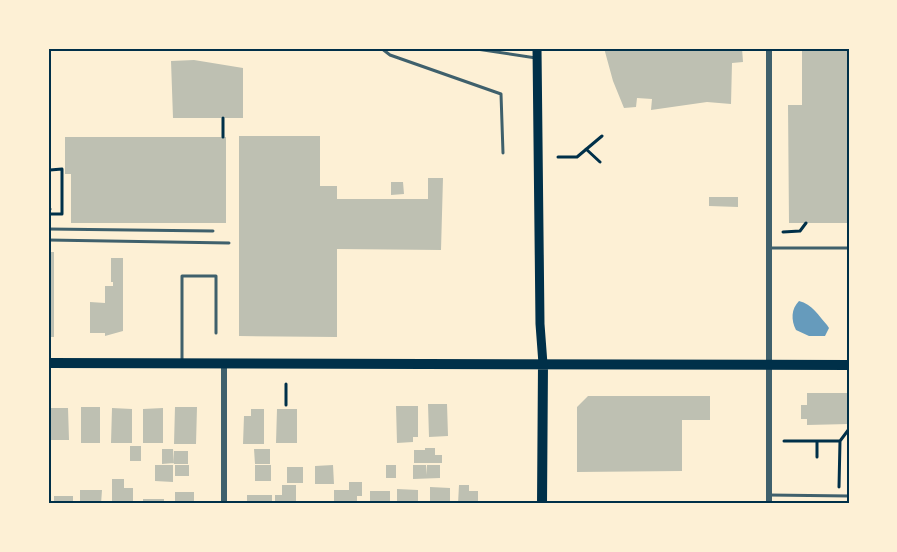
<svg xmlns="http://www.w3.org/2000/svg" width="897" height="552" font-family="Roboto,sans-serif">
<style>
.water{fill:#669bbc}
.building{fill:#bec0b2}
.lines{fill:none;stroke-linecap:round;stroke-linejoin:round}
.path{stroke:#003049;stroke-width:3}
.service{stroke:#3f606c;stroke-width:3}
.minor{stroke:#3f606c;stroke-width:6}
.secondary{stroke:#003049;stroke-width:9}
.primary{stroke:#003049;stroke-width:10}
.neatline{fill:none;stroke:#003049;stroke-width:2}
</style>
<rect width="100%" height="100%" fill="#fdf0d5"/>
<path class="water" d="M799 301C812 304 819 316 827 325L829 328 825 336H809L796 330C791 320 791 309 799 301Z"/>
<path class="building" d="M604 48H742L743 62 732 63 731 104 707 102 651 110 652 99 637 98 636 107 624 108 613 81Z
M802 48H849V223H789L788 105H802Z
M194 60 243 68V118H173L171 61Z
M239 136H320V186H337V199H428V178H443L441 250 337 249V337L239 336Z
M65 137H226V223H71V174H65Z
M391 182H403L404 194 391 195Z
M709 197H738V207L709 206Z
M48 252H54V337H48Z
M111 258H123V331L105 336V333H90V302L105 303V286H113V282H111Z
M807 393H849V424L807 425V419H801V405H807Z
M588 396H710V420H682V471L577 472V407Z
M428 404H447L448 436 429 437Z
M396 406H418V437H413V442L397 443Z
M81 407H100V443H81Z
M175 407H197L196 444H174Z
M49 408H68L69 440H49Z
M112 408 132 409V443H111Z
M163 408V443H143V409Z
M251 409H264V444H243L244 416H251Z
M277 409H297V443H276Z
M130 446H141V461H130Z
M425 448H435V455H442V463H414V450H425Z
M162 449H173L174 463 162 464Z
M254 449H270V464H255Z
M174 451H188V464H174Z
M155 465H173V482L155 481Z
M175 465H189V476H175Z
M255 465H271V481H255Z
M333 465 334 484H315V466Z
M386 465H396V478H386Z
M413 465H426L427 475V465H440V478L413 479Z
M287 467H303V483H287Z
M112 479H124V488H133V504H112Z
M349 482H362V496H357V504H334V490H349Z
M282 485H296V504H275V495H282Z
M459 485H469V491H478V504H458Z
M430 487 450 488V504H430Z
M397 489 418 490V504H397Z
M80 490H102L101 504H80Z
M370 491H390V504H370Z
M175 492H194V504H175Z
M247 495H272V504H247Z
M54 496H73V504H54Z
M143 499H164V504H143Z"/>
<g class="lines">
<path class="path" d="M223 118V137
M586 149 600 162
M558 157H577L602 136
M50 170 62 169V214H50
M48 209H50
M783 232 800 231 806 223
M286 384V405
M784 441H840L849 429
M817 457V441
M839 487 840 441"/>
<path class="service" d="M381 48 390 55 501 94 503 153
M470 48 536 58
M48 229 213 231
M48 240 229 243
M770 248H849
M182 361V276H216V333
M769 495 849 496"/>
<path class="minor" d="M769 48V504
M224 504V363"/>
<path class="secondary" d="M537 48 540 324 543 364"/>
<path class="primary" d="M48 363 849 365
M542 504 543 364"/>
</g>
<rect width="897" height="552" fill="none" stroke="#fdf0d5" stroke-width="99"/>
<rect x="50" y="50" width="798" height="452" class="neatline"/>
</svg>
